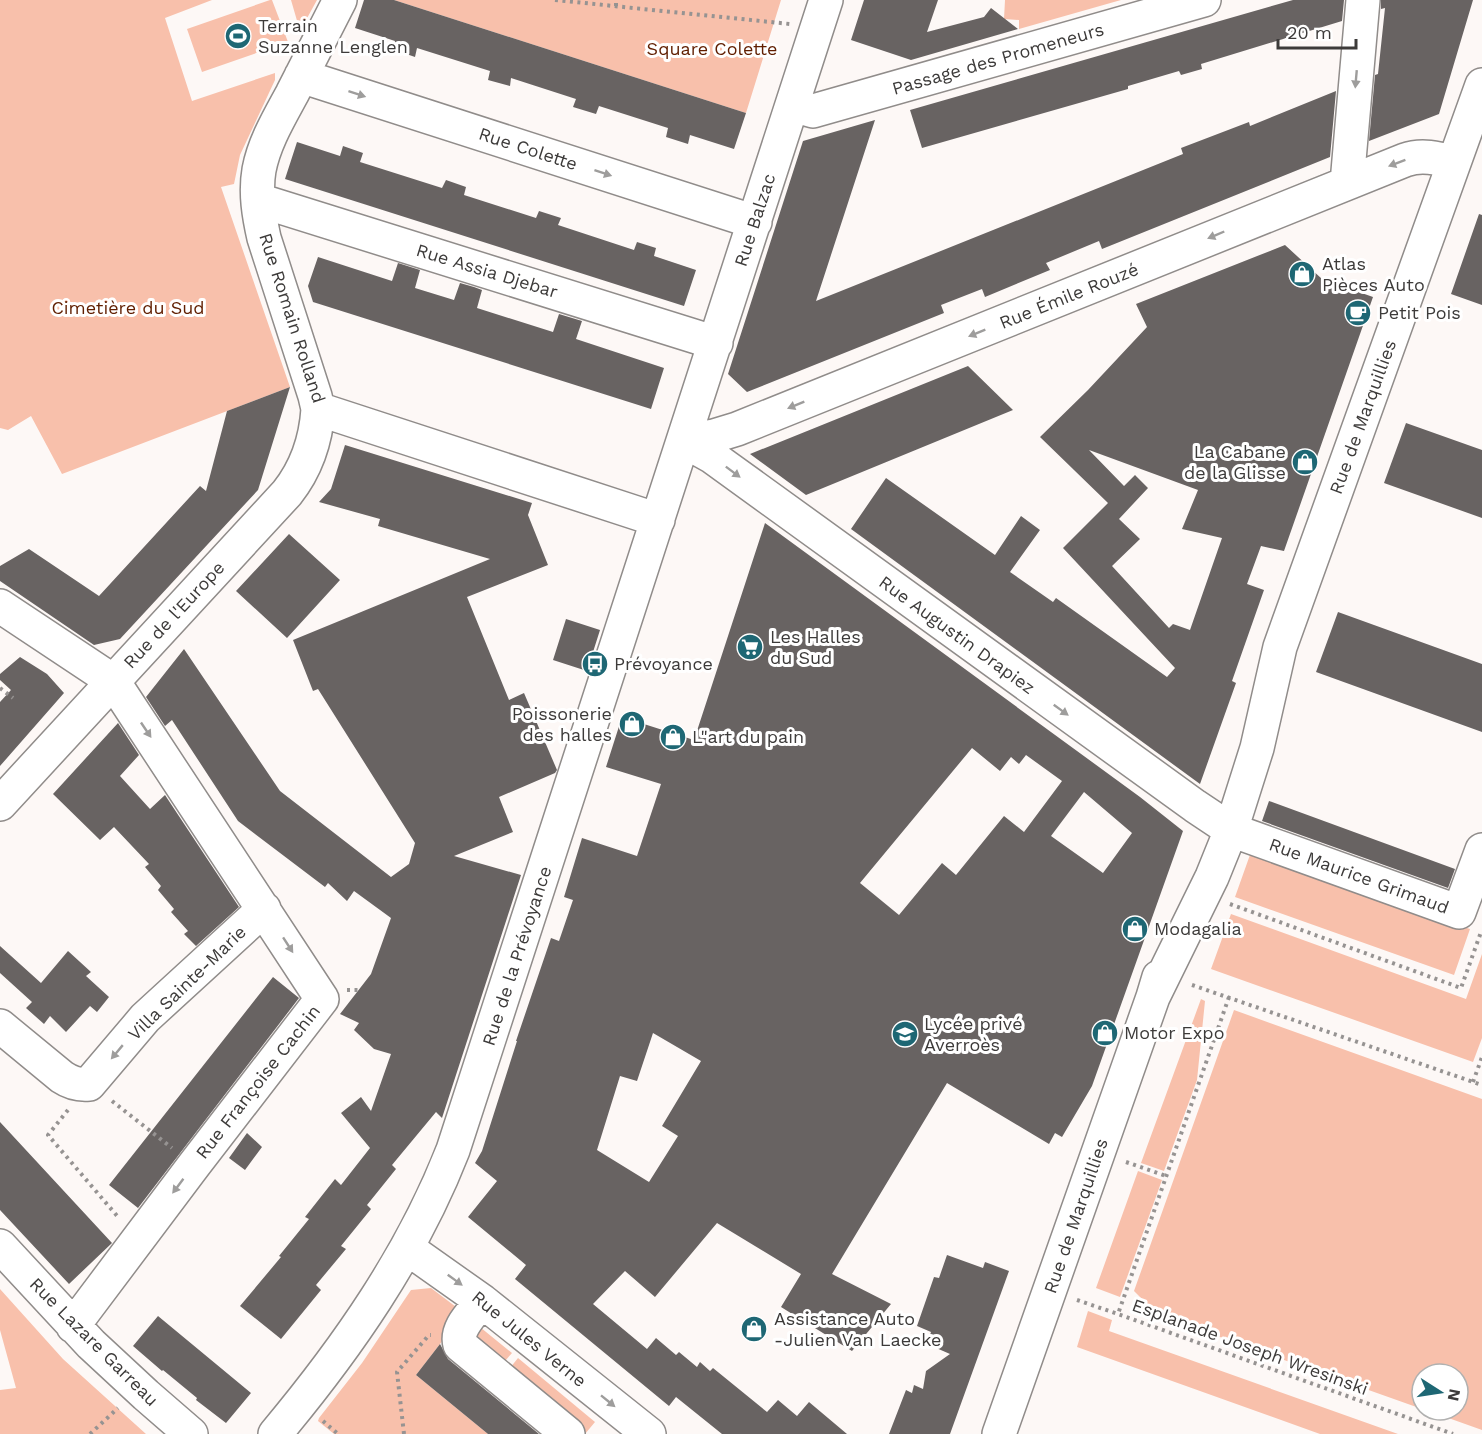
<svg xmlns="http://www.w3.org/2000/svg" width="1482" height="1434" font-family="'Work Sans',sans-serif">
<style>
.green{fill:#f8c0ab}
.building{fill:#686362;fill-rule:evenodd}
.lines{fill:none;stroke-linecap:round;stroke-linejoin:round}
.minor-casing{stroke:#908c8a;stroke-width:36}
.path{stroke:#969392;stroke-width:4;stroke-dasharray:3 4.5;stroke-linecap:butt}
.minor{stroke:#fff;stroke-width:33}
.oneway{fill:#9e9d9c}
.labels{text-anchor:middle;stroke-width:6;stroke-linejoin:round;paint-order:stroke}
.poi-label{font-size:18px;fill:#3d3b3a;stroke:#fff;text-anchor:start}
.park-label{font-size:18px;fill:#601e00;stroke:#fff}
.street-label{font-size:18px;fill:#3d3b3a;stroke:#fff}
</style>
<rect width="100%" height="100%" fill="#fdf8f6"/>
<path class="green" d="M0 0H212L165 18 192 101 275 73V80L240 155 234 184 221 187 290 387 62 474 31 416 8 430 0 428Z
M270 0H272L288 42 202 72 187 29Z
M291 0H317L300 31Z
M394 0H781L746 113Z
M1005 0H1121L1019 29V20L1004 19Z
M1251 852 1470 929 1454 975 1235 897Z
M1231 914 1466 999 1482 954V1038L1473 1062 1211 969Z
M1201 999 1205 1001 1197 1080 1164 1171 1141 1163Z
M1234 1010 1482 1099V1430L1426 1410H1458V1374H1422V1409L1172 1320 1150 1307 1134 1291Z
M1138 1171 1162 1180 1120 1297 1096 1288Z
M431 1288 464 1313 416 1375 488 1434H334L318 1421 319 1418 362 1363 411 1290Z
M0 1289 63 1359 146 1434H0V1390L16 1388 0 1330Z
M1088 1311 1112 1320 1109 1331 1398 1434H1320L1077 1347Z
M475 1323 512 1353 499 1368 470 1344Z
M518 1358 595 1422 585 1434H581L506 1373Z"/>
<path class="building" d="M364 0H394L746 113 734 149 690 135 688 144 666 137 668 128 599 106 596 114 573 107 576 99 511 78 510 86 488 80 490 71 417 48 415 57 392 49 395 41 355 28Z
M864 0H938L927 32 984 17 991 8 1018 29 911 60 851 40Z
M1293 0H1344L1342 21 1201 64 1202 69 1181 75 1179 71 1128 86V89L922 148 910 110Z
M1381 0H1473L1439 114 1369 141 1375 75 1378 74 1385 8 1381 9Z
M1336 91 1330 157 1102 249 1099 241 1046 263 1050 270 985 297 982 289 941 305 944 313 747 392 728 374 803 141 875 120 816 301 1183 154 1181 148 1249 122 1250 126Z
M297 142 340 156 343 146 363 153 360 162 442 188 446 180 466 187 464 195 536 218 539 211 561 218 558 225 634 250 637 242 656 248 654 256 696 270 684 306 285 179Z
M1479 214 1482 215V305L1451 294Z
M1285 245 1322 279 1373 297 1284 551 1261 546 1247 584 1264 590 1232 681 1236 683 1200 784 851 529 886 478 995 555 1021 516 1040 530 1010 572 1053 602 1056 598 1167 677 1175 668 1063 548 1108 503 1040 437 1088 390 1147 327 1136 304ZM1089 450 1198 490 1182 529 1222 538 1190 630 1173 624 1169 628 1112 566 1140 539 1119 519 1148 488 1135 475 1124 486Z
M318 257 392 281 398 263 420 270 415 288 454 300 460 283 474 287 482 290 477 308 553 332 559 314 582 321 576 339 664 368 651 409 313 302 308 286Z
M968 366 1013 410 806 495 750 454Z
M290 387 258 490 120 639 94 645 0 581V566L29 549 99 596 200 486 206 491 227 411Z
M1406 423 1482 450V518L1384 483Z
M345 445 532 503 528 515 548 565 467 597 509 700 524 693 557 770 555 773 499 797 513 832 454 856 521 875 442 1118 436 1112 392 1165 396 1169 367 1205 371 1209 341 1246 346 1249 316 1285 321 1290 281 1339 240 1306 281 1257 279 1256 309 1219 305 1217 335 1179 341 1185 370 1148 341 1113 361 1097 371 1111 391 1054 374 1049 354 1030 359 1023 340 1014 371 974 391 918 354 891 347 901 328 883 325 887 238 821 172 720 165 726 146 697 184 649 280 791 391 877 409 864 415 843 318 689 313 691 293 640 490 559 378 526 380 519 319 502 331 489Z
M765 523 1140 797 1183 831 1092 1086 1062 1137 1055 1133 1049 1144 947 1083 832 1274 891 1304 852 1351 781 1307 801 1274 717 1223 655 1297 625 1271 593 1304 647 1349 656 1338 676 1355 679 1352 697 1367 700 1362 710 1371 713 1368 767 1412 778 1400 797 1416 809 1402 847 1434H722L676 1397 669 1406 515 1279 526 1265 468 1217 497 1181 475 1163 482 1151 517 1041H516L551 938 559 941 573 900 564 897 582 838 637 856 661 784 606 767 622 717 694 740ZM972 748 1000 771 1011 757 1019 764 1026 755 1062 781 1024 832 1004 816 956 875 942 863 899 915 860 883ZM1084 792 1132 833 1103 873 1051 836ZM653 1033 701 1061 662 1126 678 1136 649 1182 597 1150 620 1076 637 1081Z
M289 534 340 580 287 638 236 591Z
M1338 612 1482 664V732L1316 672Z
M566 619 600 630 587 671 553 660Z
M20 657 47 674 64 693 0 766V702L11 690 0 680V674Z
M118 723 139 755 120 776 150 809 165 795 239 907 196 946 184 934 188 931 171 912 174 909 158 890 161 886 145 867 149 864 114 827 100 840 53 794Z
M1269 801 1455 869 1448 888 1262 821Z
M0 946 41 983 68 951 91 972 86 976 109 997 97 1012 90 1006 66 1032 50 1016 44 1024 26 1008 32 1002 0 973Z
M273 977 299 998 138 1208 109 1185Z
M0 1122 112 1243 69 1284 0 1210Z
M247 1133 262 1147 245 1170 229 1158Z
M947 1255 983 1268 985 1262 1009 1271 950 1434H889L906 1390 912 1393 914 1385 923 1389 926 1371 950 1354 927 1344 931 1332 917 1326 934 1277 939 1278Z
M158 1316 251 1393 226 1423 196 1400 197 1398 163 1370 162 1371 133 1346Z
M440 1344 448 1359 539 1434H488L416 1375Z"/>
<g class="lines">
<defs>
<path id="minor" d="M340 0C324 31 308 63 292 94 279 118 264 143 259 170 255 193 259 216 264 238L315 396 318 409 658 520
M301 76 755 222
M792 105 813 111 1204 0
M1347 183 1363 0
M258 200 716 343
M684 441 711 456 1195 806 1231 830 1459 912 1482 850
M684 441 714 436 737 429 1405 160C1422 154 1437 158 1454 163
M0 606 113 681 322 999 194 1165 73 1326
M0 804 287 493C306 469 316 440 318 409
M1153 997 1212 877 1231 830 1257 748 1280 647 1482 85
M0 1026 62 1077C71 1083 78 1085 89 1084L145 1018 264 909
M0 1246 91 1344 146 1395 191 1434
M407 1248 482 1301 649 1434
M482 1301C473 1313 455 1328 460 1345L568 1434
M275 1434C347 1348 412 1255 453 1150L826 0
M999 1434 1153 997 1159 977"/>
</defs>
<use href="#minor" class="minor-casing"/>
<path class="path" d="M555 0 790 24
M616 6V0
M0 688 13 698
M1230 904 1461 988 1481 932
M1192 985 1482 1085
M347 990H360
M1229 997 1118 1314 1453 1434
M1473 1082 1482 1057
M112 1101 172 1148
M68 1110 48 1135 118 1217
M1126 1162 1166 1176
M1077 1300 1118 1314
M323 1421 338 1434
M90 1434 118 1408
M404 1434 397 1372 429 1335H431"/>
<use href="#minor" class="minor"/>
</g>
<defs><path id="oneway-solid" d="M-6-.8H1V-3.2L6.5 0L1 3.2V.8H-6Z" transform="scale(1.5)"/></defs>
<g class="oneway">
<use href="#oneway-solid" transform="translate(1356 79) rotate(95)"/>
<use href="#oneway-solid" transform="translate(357 94) rotate(18)"/>
<use href="#oneway-solid" transform="translate(1397 163) rotate(159)"/>
<use href="#oneway-solid" transform="translate(603 173) rotate(18)"/>
<use href="#oneway-solid" transform="translate(1216 235) rotate(157)"/>
<use href="#oneway-solid" transform="translate(977 333) rotate(158)"/>
<use href="#oneway-solid" transform="translate(796 405) rotate(158)"/>
<use href="#oneway-solid" transform="translate(733 472) rotate(37)"/>
<use href="#oneway-solid" transform="translate(1061 710) rotate(36)"/>
<use href="#oneway-solid" transform="translate(146 730) rotate(56)"/>
<use href="#oneway-solid" transform="translate(288 945) rotate(57)"/>
<use href="#oneway-solid" transform="translate(117 1052) rotate(130)"/>
<use href="#oneway-solid" transform="translate(178 1186) rotate(127)"/>
<use href="#oneway-solid" transform="translate(455 1280) rotate(36)"/>
<use href="#oneway-solid" transform="translate(608 1401) rotate(39)"/>
</g>
<defs>
<symbol id="stadium-disc" viewBox="-11 -11 22 22"><circle r="9.5" fill="#1e6774" stroke="#fff"/><path d="M0-5a6.5 5 0 1 0 0 10a6.5 5 0 1 0 0-10ZM-3.5-1.8h7v3.6h-7Z" fill="#fff"/></symbol>
<symbol id="shop-disc" viewBox="-11 -11 22 22"><circle r="9.5" fill="#1e6774" stroke="#fff"/><path d="M-5-2.5h2.3a2.7 3.5 0 0 1 5.4 0H5L5.5 6h-11ZM-1.5-2.5h3a1.5 2.3 0 0 0-3 0Z" fill="#fff"/></symbol>
<symbol id="cafe-disc" viewBox="-11 -11 22 22"><circle r="9.5" fill="#1e6774" stroke="#fff"/><path d="M-5.5-4.5H6V0H3Q3 3.5 0 3.5H-2.5Q-5.5 3.5-5.5 0ZM3-3.2v2h1.7v-2ZM-6 4.5H4V6H-6Z" fill="#fff"/></symbol>
<symbol id="supermarket-disc" viewBox="-11 -11 22 22"><circle r="9.5" fill="#1e6774" stroke="#fff"/><path d="M-6-5.5h2.5l.6 2H6L4.5 2H-2.5L-4.4-4H-6ZM-1.5 3.2a1.3 1.3 0 1 0 .1 0ZM3 3.2a1.3 1.3 0 1 0 .1 0Z" fill="#fff"/></symbol>
<symbol id="bus-disc" viewBox="-11 -11 22 22"><circle r="9.5" fill="#1e6774" stroke="#fff"/><path d="M-5-6H5V4H4V6H2V4H-2V6H-4V4H-5ZM-3.5-4V0h7V-4ZM-3.5 1.2v1.5H-2V1.2ZM2 1.2v1.5H3.5V1.2Z" fill="#fff"/></symbol>
<symbol id="school-disc" viewBox="-11 -11 22 22"><circle r="9.5" fill="#1e6774" stroke="#fff"/><path d="M0-5L7-2L0 1L-7-2ZM-4 1L0 2.5L4 1V4Q0 6-4 4Z" fill="#fff"/></symbol>
</defs>
<g fill-rule="evenodd">
<use href="#stadium-disc" x="223" y="21" width="30" height="30"/>
<use href="#shop-disc" x="1287" y="259" width="30" height="30"/>
<use href="#cafe-disc" x="1343" y="298" width="30" height="30"/>
<use href="#shop-disc" x="1290" y="447" width="30" height="30"/>
<use href="#supermarket-disc" x="735" y="632" width="30" height="30"/>
<use href="#bus-disc" x="580" y="649" width="30" height="30"/>
<use href="#shop-disc" x="617" y="709" width="30" height="30"/>
<use href="#shop-disc" x="658" y="722" width="30" height="30"/>
<use href="#shop-disc" x="1120" y="914" width="30" height="30"/>
<use href="#shop-disc" x="1090" y="1018" width="30" height="30"/>
<use href="#school-disc" x="890" y="1019" width="30" height="30"/>
<use href="#shop-disc" x="739" y="1314" width="30" height="30"/>
</g>
<g class="labels">
<g class="poi-label">
<text x="258" y="32">Terrain<tspan x="258" dy="21">Suzanne Lenglen</tspan></text>
<text x="1322" y="270">Atlas<tspan x="1322" dy="21">Pièces Auto</tspan></text>
<text x="1378" y="319">Petit Pois</text>
<text x="1286" y="458" text-anchor="end">La Cabane<tspan x="1286" dy="21">de la Glisse</tspan></text>
<text x="770" y="643">Les Halles<tspan x="770" dy="21">du Sud</tspan></text>
<text x="614" y="670">Prévoyance</text>
<text x="612" y="720" text-anchor="end">Poissonerie<tspan x="612" dy="21">des halles</tspan></text>
<text x="692" y="743">L"art du pain</text>
<text x="1154" y="935">Modagalia</text>
<text x="924" y="1030">Lycée privé<tspan x="924" dy="21">Averroès</tspan></text>
<text x="1124" y="1039">Motor Expo</text>
<text x="774" y="1325">Assistance Auto<tspan x="774" dy="21">-Julien Van Laecke</tspan></text>
</g>
<g class="park-label">
<text x="712" y="55">Square Colette</text>
<text x="128" y="314">Cimetière du Sud</text>
</g>
<g class="street-label">
<text transform="translate(998 59) rotate(-16)" y="6">Passage des Promeneurs</text>
<text transform="translate(528 149) rotate(18)" y="6">Rue Colette</text>
<text transform="translate(755 220) rotate(-72)" y="6">Rue Balzac</text>
<text transform="translate(487 271) rotate(17)" y="6">Rue Assia Djebar</text>
<text transform="translate(1069 296) rotate(-22)" y="6">Rue Émile Rouzé</text>
<text transform="translate(292 318) rotate(72)" y="6">Rue Romain Rolland</text>
<text transform="translate(1363 417) rotate(-70)" y="6">Rue de Marquillies</text>
<text transform="translate(174 615) rotate(-47)" y="6">Rue de l'Europe</text>
<text transform="translate(957 635) rotate(36)" y="6">Rue Augustin Drapiez</text>
<text transform="translate(1359 876) rotate(20)" y="6">Rue Maurice Grimaud</text>
<text transform="translate(517 956) rotate(-72)" y="6">Rue de la Prévoyance</text>
<text transform="translate(187 983) rotate(-44)" y="6">Villa Sainte-Marie</text>
<text transform="translate(258 1082) rotate(-52)" y="6">Rue Françoise Cachin</text>
<text transform="translate(1076 1216) rotate(-71)" y="6">Rue de Marquillies</text>
<text transform="translate(529 1339) rotate(39)" y="6">Rue Jules Verne</text>
<text transform="translate(94 1342) rotate(45)" y="6">Rue Lazare Garreau</text>
<text transform="translate(1250 1347) rotate(20)" y="6">Esplanade Joseph Wresinski</text>
</g>
</g>
<g transform="translate(1440 1392) rotate(102)"><circle r="28" fill="#ffffff" stroke="#b1b1b0" stroke-width="1.5"/>
<path d="M0-4.5L10 22L0 15L-10 22Z" fill="#1e6774"/>
<text y="-9" font-size="16" font-weight="bold" text-anchor="middle" fill="#3d3b3a">N</text>
</g>
<path d="M1278 39v9h78v-9" fill="none" stroke="#3d3b3a" stroke-width="3"/>
<text x="1287" y="39" font-size="18" fill="#3d3b3a" stroke="#ffffff" stroke-width="4.5" paint-order="stroke">20 m</text>
</svg>
